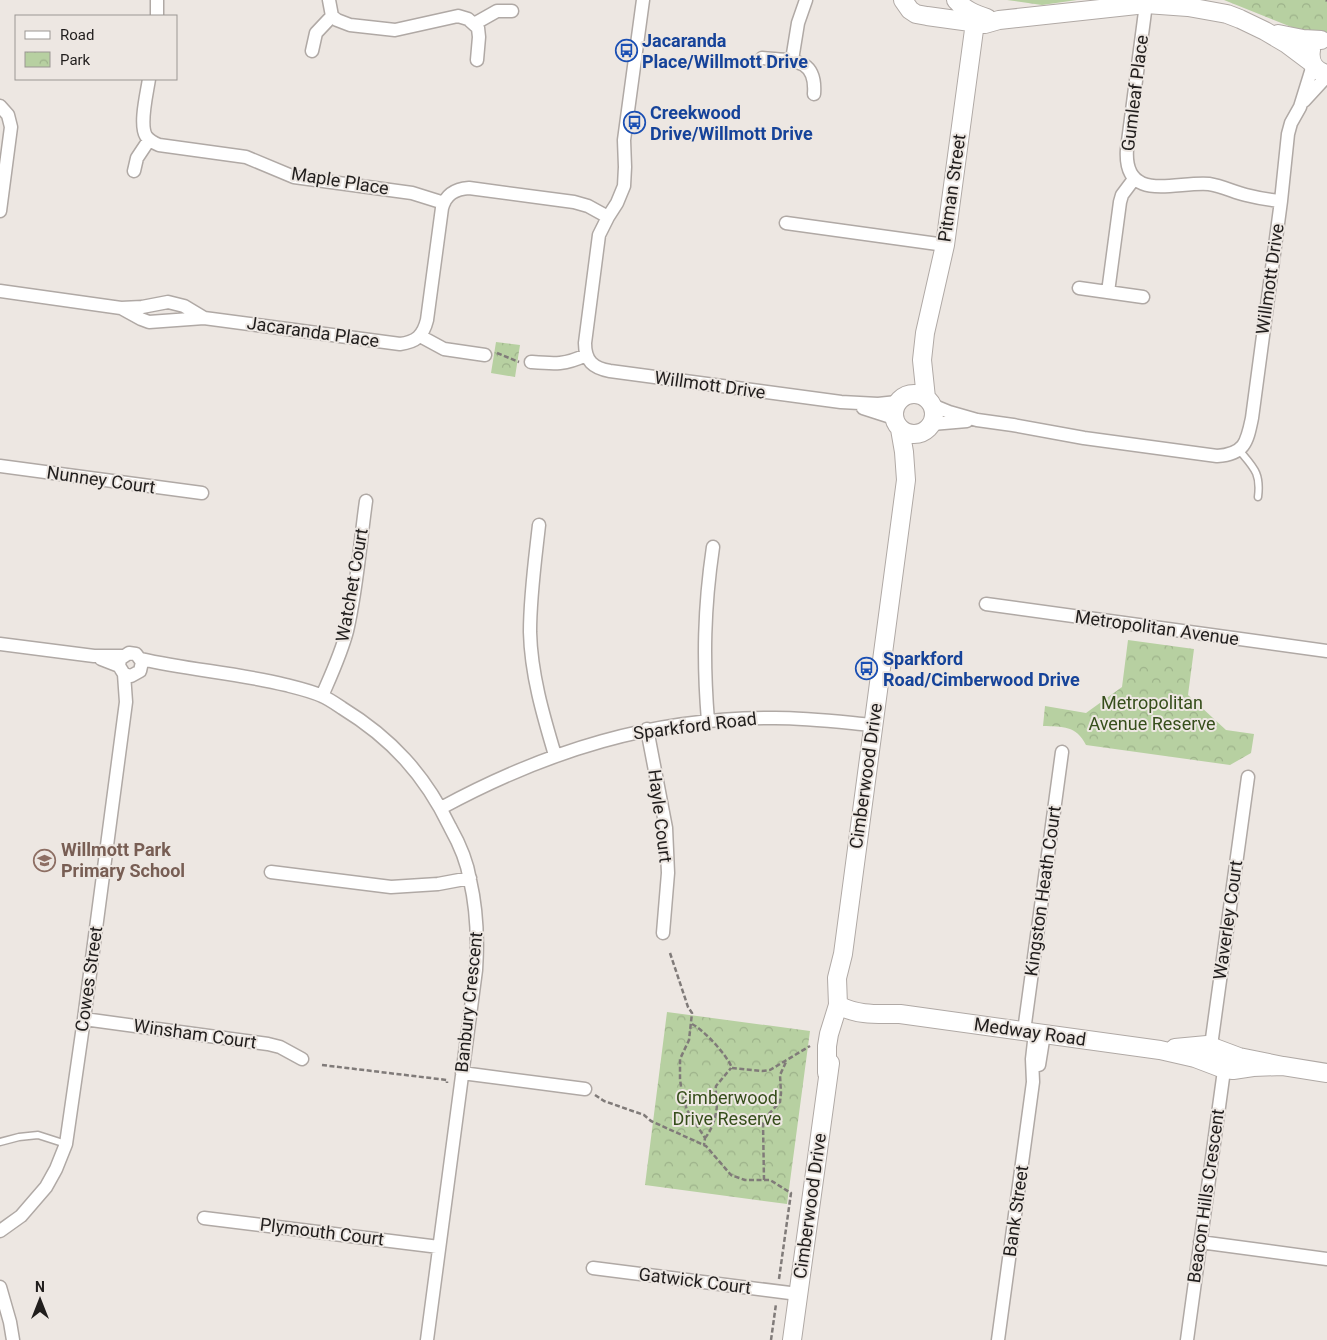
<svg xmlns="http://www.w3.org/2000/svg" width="1327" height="1340" font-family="Roboto,sans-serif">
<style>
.park{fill:url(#park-crowns)}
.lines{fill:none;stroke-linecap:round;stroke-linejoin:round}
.lane-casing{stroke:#b0a9a5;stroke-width:9}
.street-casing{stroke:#b0a9a5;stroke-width:15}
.secondary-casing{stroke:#b0a9a5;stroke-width:20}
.path{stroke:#807b79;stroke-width:2.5;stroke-dasharray:5 2.5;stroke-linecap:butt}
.lane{stroke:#fff;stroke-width:6}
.street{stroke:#fff;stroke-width:12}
.secondary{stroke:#fff;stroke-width:18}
.labels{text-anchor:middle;stroke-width:4;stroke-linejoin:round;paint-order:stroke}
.transit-label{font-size:18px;font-weight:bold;fill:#164399;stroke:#ede7e2;text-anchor:start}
.street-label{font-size:18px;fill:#211e1d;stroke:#ede7e2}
.park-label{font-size:18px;fill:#364e1b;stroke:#ede7e2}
.education-label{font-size:18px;font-weight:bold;fill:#785e54;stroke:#ede7e2;text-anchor:start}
</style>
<defs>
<pattern id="park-crowns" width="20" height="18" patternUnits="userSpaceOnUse" patternTransform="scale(1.25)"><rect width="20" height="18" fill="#b7d0a1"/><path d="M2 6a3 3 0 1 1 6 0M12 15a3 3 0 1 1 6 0" fill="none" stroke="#9db28a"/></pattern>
</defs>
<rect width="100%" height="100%" fill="#ede7e2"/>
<path class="park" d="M1007 0H1077L1042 5Z
M1224 0H1327V33L1299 30Z
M496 342 520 345 515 377 491 373Z
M1128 640 1194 649 1188 695 1226 730 1254 734 1251 753 1230 765 1086 745C1076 725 1063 727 1043 726L1045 706 1086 713 1122 687Z
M667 1012 810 1031 787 1204 645 1185Z"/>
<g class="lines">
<defs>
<path id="lane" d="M1239 450C1254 468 1261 473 1258 497
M0 1142 19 1137 38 1135 66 1144"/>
<path id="street" d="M329 0 332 16 337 20 350 25 395 30 458 16 468 19 478 28 479 37 477 60
M643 0 624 140 625 167 624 186 617 203 608 217 599 235 585 343C585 361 593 368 610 371L841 402 878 404 897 402
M1146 4 1127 149C1123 204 1176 181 1209 184 1222 186 1234 192 1246 195 1258 198 1269 200 1281 201
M157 16V0
M474 24 497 11H512
M312 51 316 33 332 16
M762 58C790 61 817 56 814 94
M792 60 798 23 806 0
M149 79C147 93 139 124 146 136 149 140 154 143 159 145L246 157 294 177 412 193 444 203
M1304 101 1327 76
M0 106 8 115 11 127 0 211
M134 171 137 158 149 140
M786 223 945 245
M1079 288 1143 297
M0 291 121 308 142 307 168 302 184 306 204 318
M1108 292 1120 202 1122 195 1134 179
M121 308 141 319 149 322 204 318 400 344C416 342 423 336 427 320L442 208C446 194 455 189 469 188L574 202 588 206 608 217
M420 336 444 349 485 355
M531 362C555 364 565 365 586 355
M932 405 949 412 977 420 1013 425 1084 438 1217 456C1245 454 1247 442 1252 418L1281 201 1288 134 1291 123 1300 107 1313 65
M863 408 894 418
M932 424 967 421
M0 466 202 493
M539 525C535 561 530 596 530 632 531 674 543 715 555 755
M986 604 1327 651
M0 644 94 656H123
M101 659 119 666 124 674 131 676 140 671 142 662 136 654 129 653 120 659 119 666
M141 659C189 670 238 673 286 685 298 688 311 691 322 696 329 699 336 704 342 708 391 738 425 775 450 827 459 843 467 861 470 880 477 910 478 940 476 970L427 1340
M322 696C331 675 341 654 347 631 357 588 360 544 366 501
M708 721C703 660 704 608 713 547
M647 729 666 828 668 873 663 933
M441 808C546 751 654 717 775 718 808 718 840 722 873 725
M271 872 391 887 438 884 470 878
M84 1019 268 1044 280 1047 302 1059
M1024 1031 1062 752
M1210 1053 1248 777
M1039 1065 1044 1034
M462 1073 585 1089
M204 1218 439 1247
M0 1231 21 1216 46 1187 56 1169 66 1144 84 1019 126 702 124 674
M1200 1242 1327 1259
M593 1268 798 1294
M0 1287 10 1322 13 1340
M998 1340 1033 1082 1032 1059 1035 1033
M1187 1340 1225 1063"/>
<path id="secondary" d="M903 0 910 10 916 14 927 16 985 24 999 20 1146 4 1188 7 1227 14 1240 19 1265 31 1287 44 1311 62
M956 0C965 10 974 14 987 18
M1278 34 1303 39 1321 40
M1311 50C1309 62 1314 71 1327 74
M894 414a20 20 0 1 1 40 0a20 20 0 1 1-40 0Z
M926 398 922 360 925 333 945 245 976 15
M838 1005C858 1016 878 1014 900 1014L1160 1050 1195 1058 1224 1069 1233 1070 1253 1067 1283 1066
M1175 1048 1207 1045 1239 1057 1283 1066 1327 1073
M827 1073V1046L829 1034 838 1005 837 978 843 954 906 480 904 452 900 429
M792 1340 830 1063"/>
</defs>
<use href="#lane" class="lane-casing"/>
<use href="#street" class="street-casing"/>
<use href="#secondary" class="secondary-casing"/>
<path class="path" d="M1326 0 1327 1
M497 353 519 362
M670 953 688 1007 692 1013 689 1040 680 1059V1079L682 1094 687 1110 705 1138 704 1145
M692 1024C704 1030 727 1055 732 1068L762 1071 770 1070 810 1046
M322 1065 447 1080V1083
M595 1095 604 1101 644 1115 651 1121 706 1146 731 1175 745 1180H770L791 1193 779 1279
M705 1138C712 1130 717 1114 717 1103 717 1097 715 1092 716 1086L731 1068
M764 1180 763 1123 767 1116 780 1102 781 1093 780 1075 786 1062
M771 1340 776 1304"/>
<use href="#lane" class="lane"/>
<use href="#street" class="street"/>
<use href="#secondary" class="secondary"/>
</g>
<defs>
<symbol id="bus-ring" viewBox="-11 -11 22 22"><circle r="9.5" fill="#ede7e2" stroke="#1a4fb4" stroke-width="1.5"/><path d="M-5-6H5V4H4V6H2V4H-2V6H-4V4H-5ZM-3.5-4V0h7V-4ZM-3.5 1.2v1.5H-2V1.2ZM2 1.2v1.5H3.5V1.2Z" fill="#1a4fb4"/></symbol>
<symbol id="school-ring" viewBox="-11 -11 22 22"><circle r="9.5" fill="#ede7e2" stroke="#8d6e63" stroke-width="1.5"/><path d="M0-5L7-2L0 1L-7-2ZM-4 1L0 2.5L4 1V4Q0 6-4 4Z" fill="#8d6e63"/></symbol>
</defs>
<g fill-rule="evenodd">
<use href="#bus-ring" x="614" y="38" width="25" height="25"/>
<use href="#bus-ring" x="622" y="110" width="25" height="25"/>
<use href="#bus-ring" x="854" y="656" width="25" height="25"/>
<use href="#school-ring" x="32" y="848" width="25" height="25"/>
</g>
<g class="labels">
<g class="transit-label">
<text x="642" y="47">Jacaranda<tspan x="642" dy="21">Place/Willmott Drive</tspan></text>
<text x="650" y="119">Creekwood<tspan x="650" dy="21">Drive/Willmott Drive</tspan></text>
<text x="883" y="665">Sparkford<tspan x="883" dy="21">Road/Cimberwood Drive</tspan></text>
</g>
<g class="street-label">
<text transform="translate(1135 93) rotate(-83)" y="6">Gumleaf Place</text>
<text transform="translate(340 181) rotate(9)" y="6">Maple Place</text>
<text transform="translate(952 188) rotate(-82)" y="6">Pitman Street</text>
<text transform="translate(1270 279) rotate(-82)" y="6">Willmott Drive</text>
<text transform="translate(313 332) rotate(8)" y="6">Jacaranda Place</text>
<text transform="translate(710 385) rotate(8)" y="6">Willmott Drive</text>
<text transform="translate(101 480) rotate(8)" y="6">Nunney Court</text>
<text transform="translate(352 585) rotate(-80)" y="6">Watchet Court</text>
<text transform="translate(1157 628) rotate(8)" y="6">Metropolitan Avenue</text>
<text transform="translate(695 726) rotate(-7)" y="6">Sparkford Road</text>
<text transform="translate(866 776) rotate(-82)" y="6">Cimberwood Drive</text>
<text transform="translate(660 816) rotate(83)" y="6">Hayle Court</text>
<text transform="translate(1043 891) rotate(-82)" y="6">Kingston Heath Court</text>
<text transform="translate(1228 920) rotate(-82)" y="6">Waverley Court</text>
<text transform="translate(89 979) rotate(-82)" y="6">Cowes Street</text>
<text transform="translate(469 1002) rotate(-84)" y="6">Banbury Crescent</text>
<text transform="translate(1030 1032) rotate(8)" y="6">Medway Road</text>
<text transform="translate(195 1034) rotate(8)" y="6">Winsham Court</text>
<text transform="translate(1206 1196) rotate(-82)" y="6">Beacon Hills Crescent</text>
<text transform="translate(810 1206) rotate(-82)" y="6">Cimberwood Drive</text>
<text transform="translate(1016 1211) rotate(-82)" y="6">Bank Street</text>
<text transform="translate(322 1232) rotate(7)" y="6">Plymouth Court</text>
<text transform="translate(695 1281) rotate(7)" y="6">Gatwick Court</text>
</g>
<g class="park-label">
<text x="1152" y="709">Metropolitan<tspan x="1152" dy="21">Avenue Reserve</tspan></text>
<text x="727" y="1104">Cimberwood<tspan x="727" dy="21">Drive Reserve</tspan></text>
</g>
<g class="education-label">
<text x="61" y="856">Willmott Park<tspan x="61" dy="21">Primary School</tspan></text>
</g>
</g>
<rect x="15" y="15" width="162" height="65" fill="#ede7e2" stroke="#9b9793"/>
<rect x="25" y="31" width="25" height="8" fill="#ffffff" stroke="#9b9793"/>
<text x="60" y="40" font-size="15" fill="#211e1d">Road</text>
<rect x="25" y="52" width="25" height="15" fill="url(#park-crowns)" stroke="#9b9793"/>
<text x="60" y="65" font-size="15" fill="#211e1d">Park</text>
<g transform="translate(40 1300)" stroke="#ede7e2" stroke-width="4" paint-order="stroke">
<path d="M0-4L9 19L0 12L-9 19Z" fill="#211e1d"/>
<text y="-8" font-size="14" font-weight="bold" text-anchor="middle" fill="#211e1d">N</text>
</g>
</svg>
